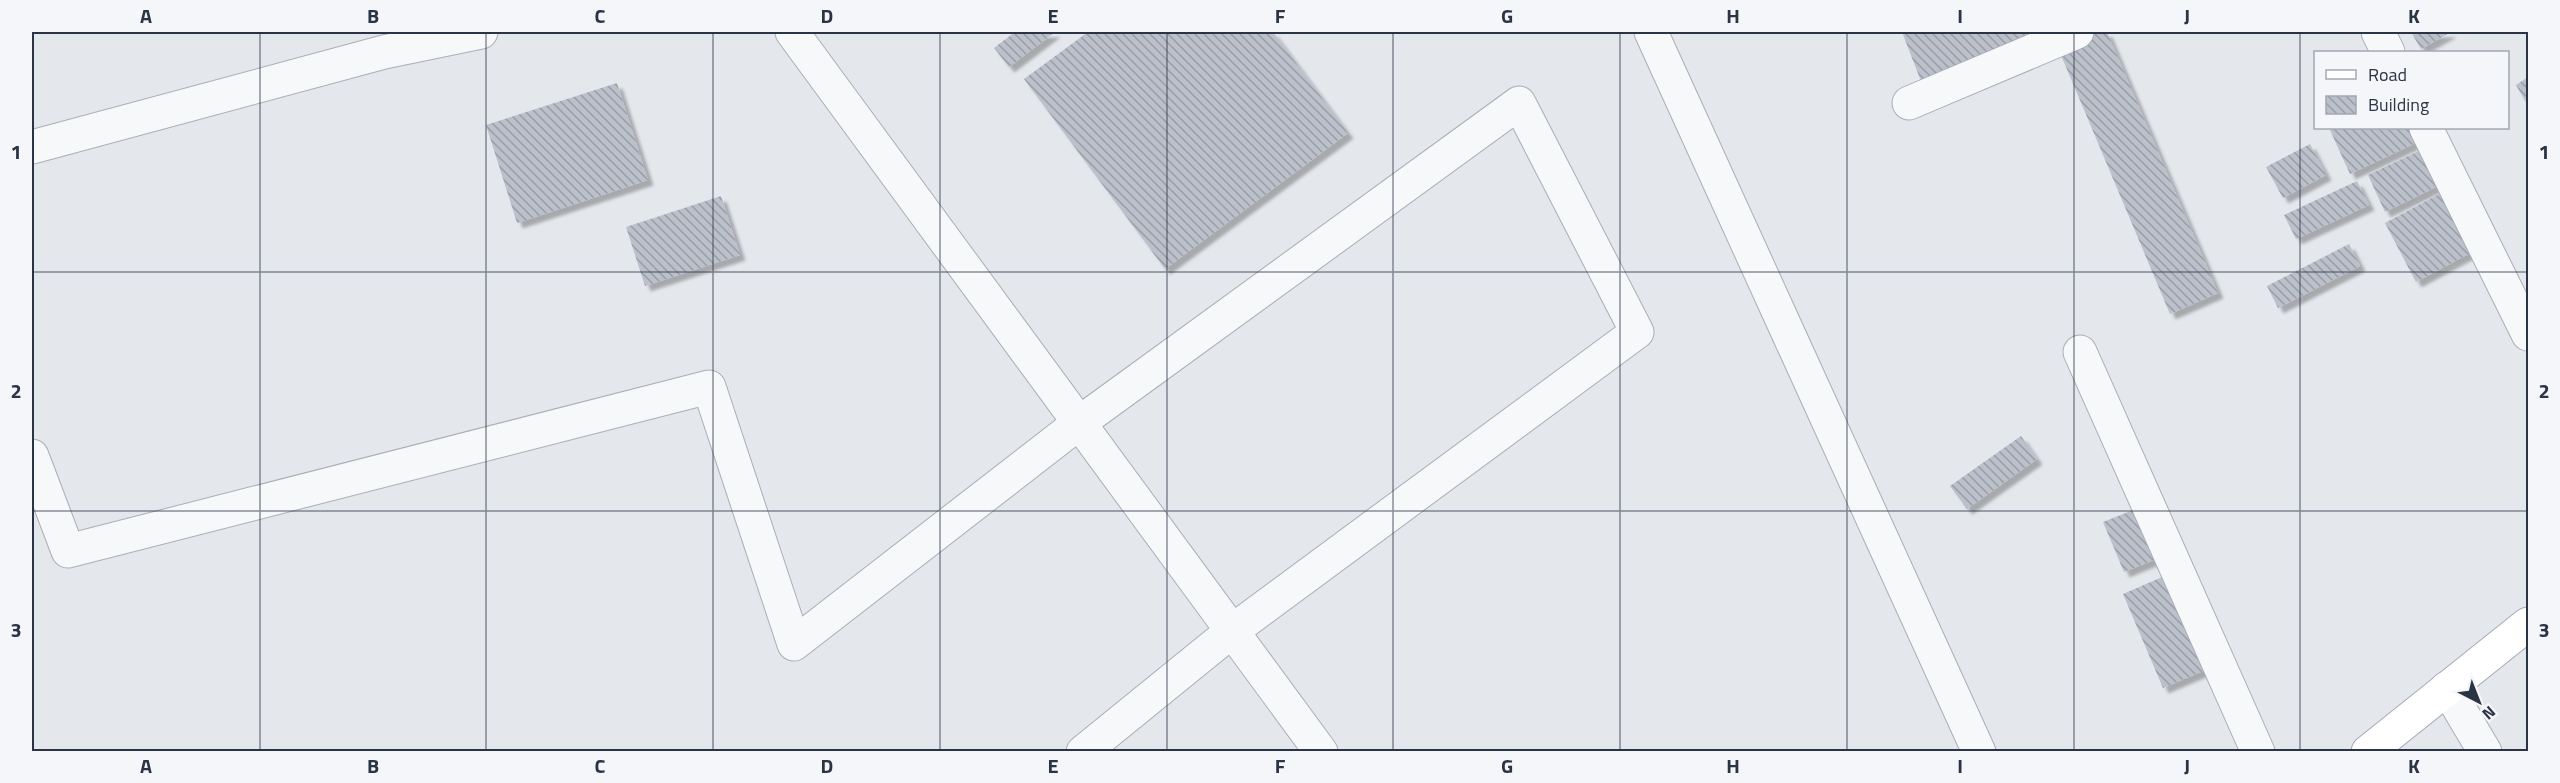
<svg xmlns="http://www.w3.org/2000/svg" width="2560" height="783" font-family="'Titillium Web',sans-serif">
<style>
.building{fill:url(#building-back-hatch);filter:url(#shadow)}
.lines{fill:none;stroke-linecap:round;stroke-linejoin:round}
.minor-casing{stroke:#a9aeb7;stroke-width:35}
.major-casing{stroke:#a3abb8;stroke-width:35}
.minor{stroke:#f7f8fa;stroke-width:33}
.major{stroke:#fff;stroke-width:33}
.grid{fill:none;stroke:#2b3445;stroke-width:1.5;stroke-opacity:0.55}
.neatline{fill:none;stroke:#2b3445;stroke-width:2}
.grid-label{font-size:20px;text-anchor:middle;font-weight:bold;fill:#2b3445}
</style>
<defs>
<pattern id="building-back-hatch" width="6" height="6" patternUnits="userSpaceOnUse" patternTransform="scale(1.5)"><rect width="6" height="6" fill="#bbc0ca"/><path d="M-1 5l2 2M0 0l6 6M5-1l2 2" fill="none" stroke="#989da6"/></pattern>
<filter id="shadow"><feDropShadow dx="5.5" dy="5.5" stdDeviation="1.5" flood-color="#0004"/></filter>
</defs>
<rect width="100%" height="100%" fill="#e4e7ec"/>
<path class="building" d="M1015 32H1055L1009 67 994 48Z
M1088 32H1273L1348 133 1165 269 1024 79Z
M1902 32H2069L1924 89Z
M2096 32H2107L2218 293 2170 314 2058 48Z
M2411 32H2451L2421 49Z
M2528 77V106L2516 85Z
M617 83 648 180 517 223 486 125Z
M2335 128H2414L2420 141 2350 174 2330 130Z
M2310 144 2326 175 2283 198 2266 167Z
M2427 147 2444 183 2385 212 2368 175Z
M2357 181 2369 205 2296 239 2284 215Z
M2441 193 2472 252 2416 282 2385 223Z
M721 196 740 255 645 286 626 227Z
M2349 244 2360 266 2278 308 2267 286Z
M2021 436 2037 459 1967 509 1950 486Z
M2141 507 2161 557 2124 572 2103 522Z
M2169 574 2210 668 2163 688 2123 594Z"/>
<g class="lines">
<defs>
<path id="minor" d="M792 32 1321 752
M1651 32 1979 752
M2378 32 2388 52
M1909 103 2077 32
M2426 128 2528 334
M32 147 384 52 481 32
M2080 352 2258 752
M32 456 68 551 709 387 794 644 1079 423 1519 103 1637 332 1232 631 1083 752
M2447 688 2485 752"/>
<path id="major" d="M2368 752 2528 624"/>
</defs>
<use href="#minor" class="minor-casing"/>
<use href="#major" class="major-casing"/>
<use href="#minor" class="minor"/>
<use href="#major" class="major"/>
</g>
<path class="grid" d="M260 32V752M486 32V752M713 32V752M940 32V752M1167 32V752M1393 32V752M1620 32V752M1847 32V752M2074 32V752M2300 32V752M32 272H2528M32 511H2528"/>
<rect width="2560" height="783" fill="none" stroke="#f4f6f9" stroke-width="66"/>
<rect x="2314" y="51" width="195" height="78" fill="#f4f6f9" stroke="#a4a8b1" stroke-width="1.5"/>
<rect x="2326" y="70" width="30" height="9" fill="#ffffff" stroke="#a4a8b1" stroke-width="1.5"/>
<text x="2368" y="81" font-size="18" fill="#2b3445">Road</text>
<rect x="2326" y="96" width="30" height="18" fill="url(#building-back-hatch)" stroke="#a4a8b1" stroke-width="1.5"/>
<text x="2368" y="111" font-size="18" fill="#2b3445">Building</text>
<g transform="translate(2479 702) rotate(138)" stroke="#f4f6f9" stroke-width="4.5" paint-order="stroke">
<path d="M0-4.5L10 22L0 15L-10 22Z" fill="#2b3445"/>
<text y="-9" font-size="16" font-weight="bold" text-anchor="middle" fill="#2b3445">N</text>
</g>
<rect x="33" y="33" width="2494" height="717" class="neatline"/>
<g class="grid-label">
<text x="146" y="23">A</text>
<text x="373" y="23">B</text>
<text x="600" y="23">C</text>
<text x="827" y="23">D</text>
<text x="1053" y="23">E</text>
<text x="1280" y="23">F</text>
<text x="1507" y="23">G</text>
<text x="1733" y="23">H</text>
<text x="1960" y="23">I</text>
<text x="2187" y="23">J</text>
<text x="2414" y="23">K</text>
<text x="16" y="159">1</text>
<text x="2544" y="159">1</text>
<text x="16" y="398">2</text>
<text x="2544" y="398">2</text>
<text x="16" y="637">3</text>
<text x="2544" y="637">3</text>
<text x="146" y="773">A</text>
<text x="373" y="773">B</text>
<text x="600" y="773">C</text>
<text x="827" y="773">D</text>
<text x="1053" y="773">E</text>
<text x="1280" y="773">F</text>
<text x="1507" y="773">G</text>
<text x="1733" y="773">H</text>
<text x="1960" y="773">I</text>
<text x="2187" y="773">J</text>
<text x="2414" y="773">K</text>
</g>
</svg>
